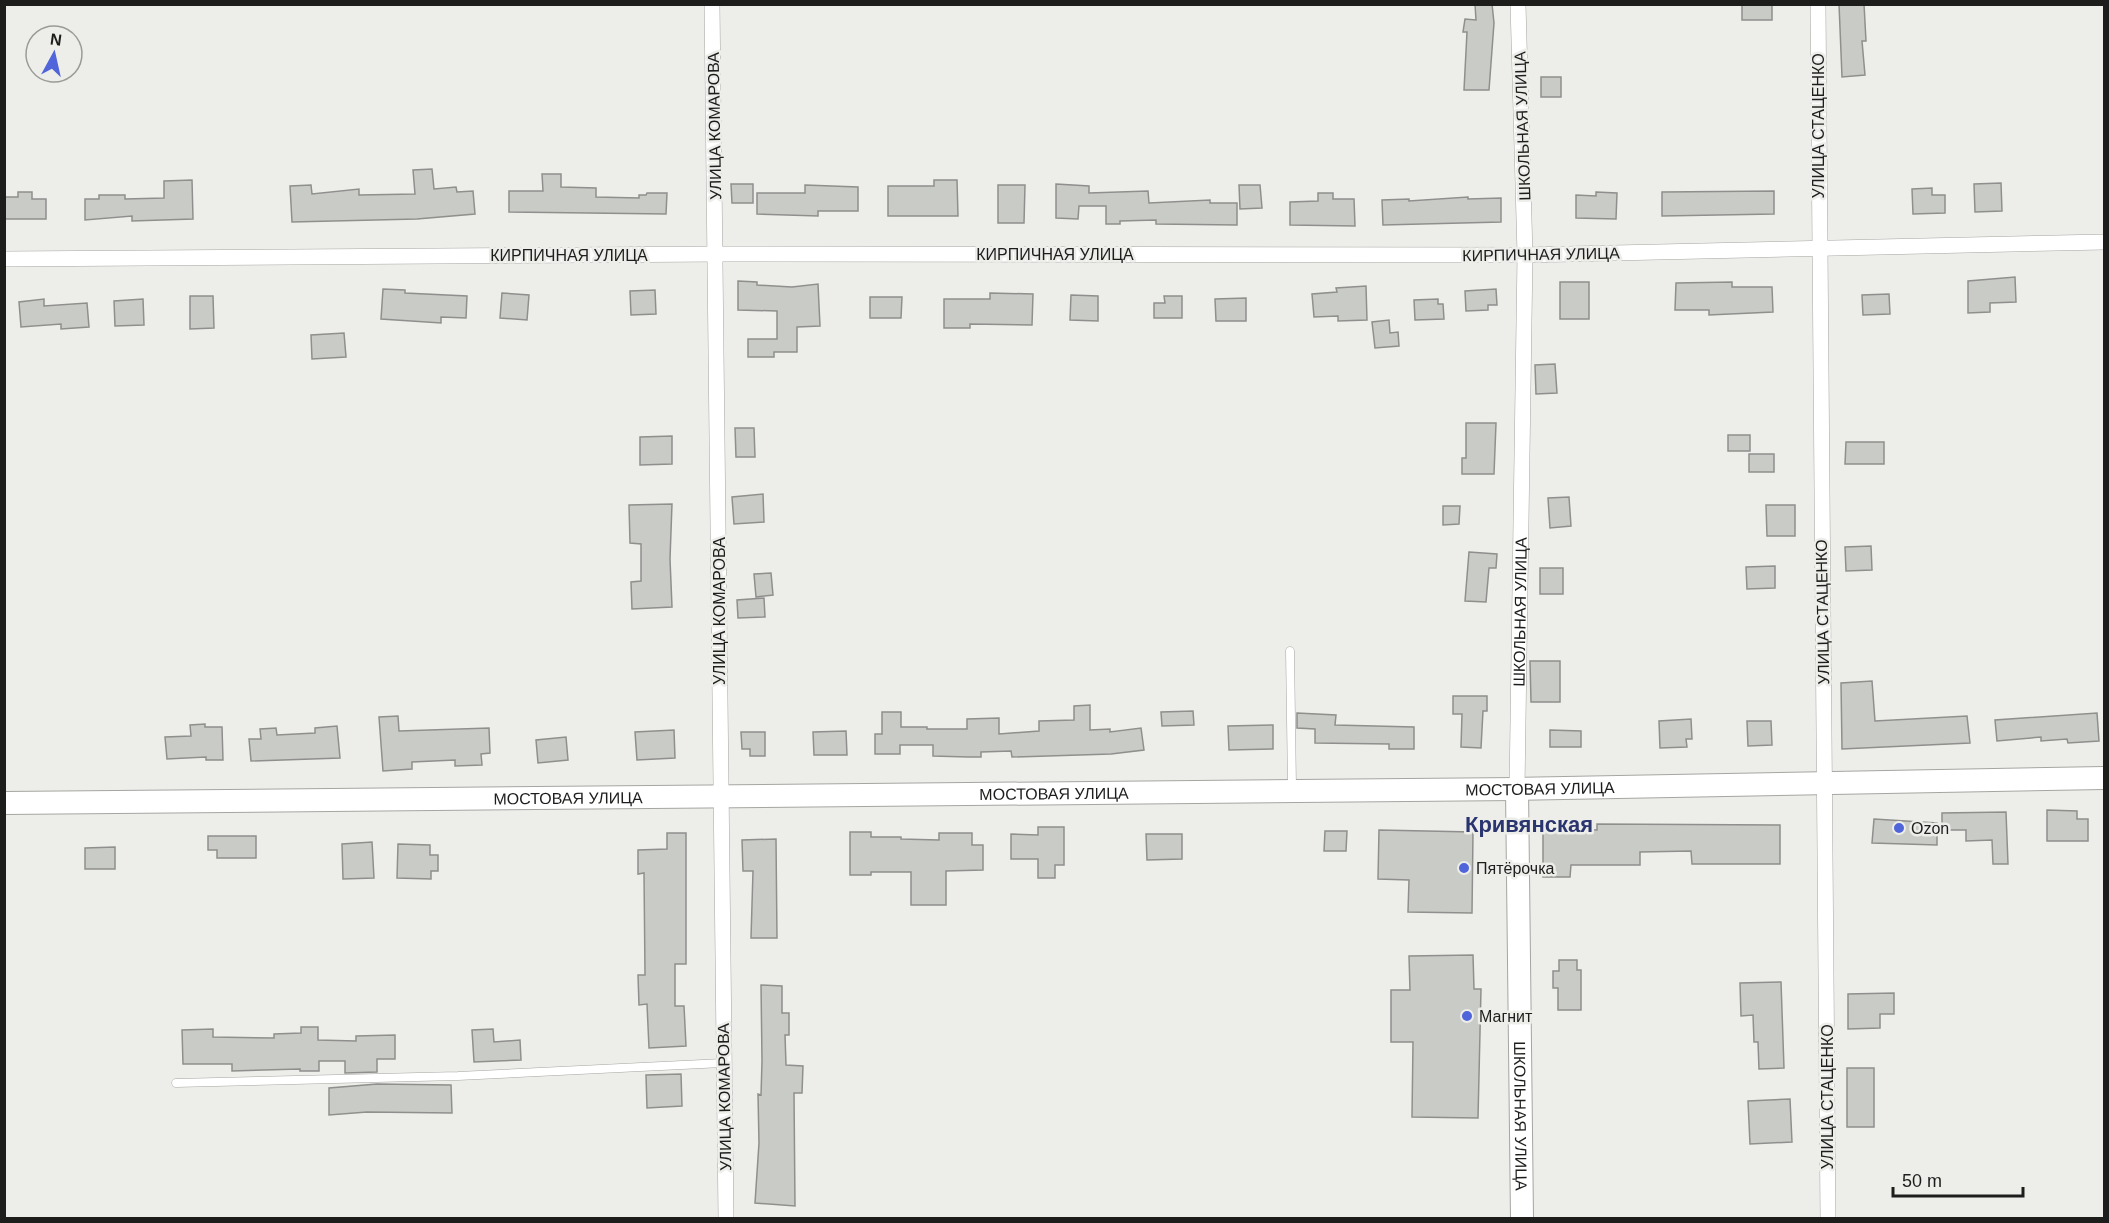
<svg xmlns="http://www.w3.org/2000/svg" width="2109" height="1223" font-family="Arial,sans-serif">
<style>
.building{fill:#c9cbc7;stroke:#8f908d;stroke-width:1.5}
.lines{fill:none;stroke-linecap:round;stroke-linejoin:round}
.lane-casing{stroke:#a5a6a2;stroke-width:9}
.street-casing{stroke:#a5a6a2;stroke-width:16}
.secondary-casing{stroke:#a5a6a2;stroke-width:24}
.lane{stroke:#fff;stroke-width:8}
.street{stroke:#fff;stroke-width:15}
.secondary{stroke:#fff;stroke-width:22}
.poi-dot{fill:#5065da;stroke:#edeeea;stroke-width:2}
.labels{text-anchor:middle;stroke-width:5;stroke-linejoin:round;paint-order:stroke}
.street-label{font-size:16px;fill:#1d1e1c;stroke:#edeeea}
.poi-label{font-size:16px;fill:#1d1e1c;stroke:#edeeea;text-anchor:start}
.district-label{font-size:22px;font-weight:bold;fill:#2a356f;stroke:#edeeea}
</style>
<rect width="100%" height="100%" fill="#edeeea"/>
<path class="building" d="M1475 4H1492L1494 23 1489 90H1464L1467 32H1463L1465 19 1476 20Z
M1742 4 1772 5V20H1742Z
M1839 4H1864L1866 41H1862L1865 75 1842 77Z
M1541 77H1561V97H1541Z
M432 169 434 189 456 187 457 192 473 191 475 214 417 219 292 222 290 186 311 185 312 194 359 189V195L415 194 413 170Z
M542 174H561V187L596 188V197L639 198V195H646L647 193H667L666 214 509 212V191H543Z
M192 180 193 219 132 221V216L85 220V199H99V195H125V199L164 198V181Z
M934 180H957L958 216H888V186H934Z
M2001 183 2002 211 1975 212 1974 184Z
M731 184H753V203H732Z
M1056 184 1089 186V193L1148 191 1149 203 1210 200V203H1237V225L1156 224V220L1120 221V224H1106V206H1079L1078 219 1056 218Z
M805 185 858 187V211H818V216L757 214V193H805Z
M998 185H1025L1024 223H998Z
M1239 185H1260L1262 208 1240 209Z
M1932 188V195H1945V213L1913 214 1912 189Z
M1774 191V214L1662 216V192Z
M18 192H32V199H46V219H4V197H18Z
M1596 192 1617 193 1616 219 1576 218V195L1596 196Z
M1318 193H1333V199H1354L1355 226 1290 225V202L1318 201Z
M1468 197V199L1501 198V222L1383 225 1382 200 1409 199V201Z
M2015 277 2016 302 1990 303V312L1968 313V281Z
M738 281 757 282V285L792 287 818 284 820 326 797 327V352H774V357H748V339H777V311L738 310Z
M1560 282H1589V319H1560Z
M1732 282V287H1772L1773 312 1709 315V310H1675L1676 283Z
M1366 286 1367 320 1338 321V316L1314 317 1312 294 1337 292 1336 288Z
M383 289 405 290V293L467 296 466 318 441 317V323L381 319Z
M1496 289 1497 305H1488V310L1466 311 1465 291Z
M655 290 656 314 631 315 630 291Z
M502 293 529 295 527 320 500 318Z
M990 293 1033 294 1032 325 970 324V328H944V299H990Z
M1889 294 1890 314 1863 315 1862 295Z
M1071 295 1098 296V321L1070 320Z
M190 296H213L214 328 190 329Z
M1164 296H1182V318H1154V303H1165Z
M870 297H902L901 318H870Z
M1246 298V321H1216L1215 299Z
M44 299V306L87 303 89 327 61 329V324L21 327 19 302Z
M143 299 144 325 115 326 114 301Z
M1438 299V304H1443L1444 319 1415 320 1414 300Z
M1389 320 1390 333 1398 332 1399 346 1375 348 1372 322Z
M344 333 346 357 312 359 311 335Z
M1555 364 1557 393 1536 394 1535 365Z
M1466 423H1496L1494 474H1462V458H1466Z
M735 428H754L755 457H736Z
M1728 435H1750V451H1728Z
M672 436V464L640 465V437Z
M1846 442H1884V464H1845Z
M1749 454H1774V472H1749Z
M763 494 764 522 734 524 732 497Z
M1569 497 1571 526 1550 528 1548 498Z
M672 504 670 559 672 607 632 609 631 582 641 581V544L630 543 629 505Z
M1766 505H1795V536H1767Z
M1443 506H1460L1459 524 1443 525Z
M1871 546 1872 570 1846 571 1845 547Z
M1469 552 1497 554 1496 568H1489L1486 602 1465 601Z
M1775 566V588L1747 589 1746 567Z
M1540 568H1563V594H1540Z
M771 573 773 595 756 597 754 574Z
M764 598 765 617 738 618 737 600Z
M1530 661H1560V702H1531Z
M1872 681 1875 721 1967 716 1970 743 1842 749 1841 683Z
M1453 696H1487V711H1483L1481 748 1461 747 1462 714H1453Z
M1090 705V730L1110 729V732L1141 728 1144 750 1111 754 1012 757 1011 751 981 752V757H968L933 756V745H900V754H875V734H882V712H901V727H927V729H967V719L999 718V734L1039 731V721L1074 720V706Z
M1193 711 1194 725 1162 726 1161 712Z
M1297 713 1336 715 1335 725 1414 727V749H1389V744L1315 743V729L1297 728Z
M2097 713 2099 741 2068 743 2067 739 2041 741V737L1997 741 1995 720Z
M398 716 399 731 489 728 490 753 481 754 482 765 455 766V760L412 762V769L383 771 379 717Z
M1691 719 1692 739H1686L1687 747 1660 748 1659 721Z
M1747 721H1771L1772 745 1748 746Z
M205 724V727H222L223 760H206V757L167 759 165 737 191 736 190 725Z
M1273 725V749L1229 750 1228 726Z
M337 726 340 758 251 761 249 739H261L260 729 276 728 277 735 315 733V728Z
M674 730 675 758 637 760 635 732Z
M1550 730 1581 731V747H1550Z
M846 731 847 755H814L813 732Z
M741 732H765V756H750V749H742Z
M566 737 568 760 538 763 536 740Z
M2047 810 2077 811V819H2088V841H2047Z
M2006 812 2008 864H1993L1992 840 1966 841V830H1942V813Z
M1874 819 1937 823V845L1872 843Z
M1543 823H1566V829L1597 830V824L1780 825V864H1692L1691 851 1640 852V865H1571L1570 877H1543Z
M1038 827H1064V865H1055V878H1038V859H1011V834L1038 835Z
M1379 830 1473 832 1472 913 1408 912 1409 880 1378 879Z
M1325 831H1347L1346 851H1324Z
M850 832H871V837H901V839L939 840V833H972V845H983V870L946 871V905H911V872H871V875H850Z
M667 833H686V964H675V1006H684L686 1046 649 1048 647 1004 639 1005 638 975H645L644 873 638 874V850L667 849Z
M1146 834H1182V859L1147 860Z
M208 836H256V858H217V850H208Z
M776 839 777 938H751L753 871H743L742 840Z
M372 842 374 878 343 879 342 844Z
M398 844 430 845V855H438V871H431V879L397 878Z
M115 847V869H85V848Z
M1473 955 1474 989H1481L1478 1118 1412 1117 1413 1042H1391V990H1410L1409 956Z
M1559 960H1577V970H1581V1010H1558V988H1553V971H1559Z
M1781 982 1784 1068 1759 1069 1758 1042H1754L1753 1015 1741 1016 1740 983Z
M761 985 782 986V1013H789V1035H785L786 1065 803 1066 802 1093H794L795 1206 755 1203 759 1143 758 1094 761 1095 762 1061Z
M1894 993V1014H1880V1028L1848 1029V994Z
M301 1027H318V1040L356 1041V1036L395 1035V1059H377V1072L345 1073V1061H319V1071H300V1069L232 1071V1064H183L182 1030 213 1029V1037L274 1038V1034L301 1033Z
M493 1029 494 1042 520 1040 521 1060 474 1062 472 1030Z
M1847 1068H1874V1127H1847Z
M681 1074 682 1106 647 1108 646 1075Z
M377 1084 451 1085 452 1113 367 1112 329 1115V1088Z
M1790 1099 1792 1142 1750 1144 1748 1101Z"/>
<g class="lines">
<defs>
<path id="lane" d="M1290 651 1292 787
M176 1083 458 1076 723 1063"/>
<g id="street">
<path d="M712 4C720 409 719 814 726 1218"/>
<path d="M1818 4 1828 1218"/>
<path d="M4 259 717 254 1525 255 2104 242"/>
<path id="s1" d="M1517 789 1525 255 1518 4"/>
</g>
<g id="secondary">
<path id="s2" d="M1517 789 1522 1218"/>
<path id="s3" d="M4 803 1517 789 2104 778"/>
</g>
</defs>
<use href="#lane" class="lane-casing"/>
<use href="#street" class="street-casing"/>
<use href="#secondary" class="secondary-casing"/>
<use href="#lane" class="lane"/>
<use href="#street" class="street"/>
<use href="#secondary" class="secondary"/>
</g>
<g class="poi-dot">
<circle cx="1899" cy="828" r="6"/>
<circle cx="1464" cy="868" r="6"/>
<circle cx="1467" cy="1016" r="6"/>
</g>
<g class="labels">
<g class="street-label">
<text transform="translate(714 126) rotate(-91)" y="6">УЛИЦА КОМАРОВА</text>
<text transform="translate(1522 126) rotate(-92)" y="6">ШКОЛЬНАЯ УЛИЦА</text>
<text transform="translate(1818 126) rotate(-90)" y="6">УЛИЦА СТАЦЕНКО</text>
<text x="1055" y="260">КИРПИЧНАЯ УЛИЦА</text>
<text transform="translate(1541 254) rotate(-1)" y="6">КИРПИЧНАЯ УЛИЦА</text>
<text x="569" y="261">КИРПИЧНАЯ УЛИЦА</text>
<text transform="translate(719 611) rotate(-90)" y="6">УЛИЦА КОМАРОВА</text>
<text dy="6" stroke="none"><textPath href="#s1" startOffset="177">ШКОЛЬНАЯ УЛИЦА</textPath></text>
<text transform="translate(1822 612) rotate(-91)" y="6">УЛИЦА СТАЦЕНКО</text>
<text dy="6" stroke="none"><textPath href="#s3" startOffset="1536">МОСТОВАЯ УЛИЦА</textPath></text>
<text dy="6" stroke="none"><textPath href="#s3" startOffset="1050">МОСТОВАЯ УЛИЦА</textPath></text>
<text dy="6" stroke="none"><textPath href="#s3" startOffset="564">МОСТОВАЯ УЛИЦА</textPath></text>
<text transform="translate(724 1097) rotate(-91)" y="6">УЛИЦА КОМАРОВА</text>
<text transform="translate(1827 1097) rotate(-90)" y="6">УЛИЦА СТАЦЕНКО</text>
<text dy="6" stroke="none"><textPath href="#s2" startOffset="327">ШКОЛЬНАЯ УЛИЦА</textPath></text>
</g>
<g class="poi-label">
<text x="1911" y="834">Ozon</text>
<text x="1476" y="874">Пятёрочка</text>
<text x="1479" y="1022">Магнит</text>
</g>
<g class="district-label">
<text x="1529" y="832">Кривянская</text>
</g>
</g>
<rect width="2109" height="1223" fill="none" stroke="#1d1e1c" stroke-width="12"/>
<g transform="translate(54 54) rotate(8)"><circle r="28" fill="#edeeea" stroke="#9a9b98" stroke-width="1.5"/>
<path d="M0-4.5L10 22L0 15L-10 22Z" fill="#5065da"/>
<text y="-9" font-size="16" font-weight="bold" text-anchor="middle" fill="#1d1e1c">N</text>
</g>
<path d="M1893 1187v9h130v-9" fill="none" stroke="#1d1e1c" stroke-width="3"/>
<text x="1902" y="1187" font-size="18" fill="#1d1e1c" stroke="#edeeea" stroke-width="4.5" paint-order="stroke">50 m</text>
</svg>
